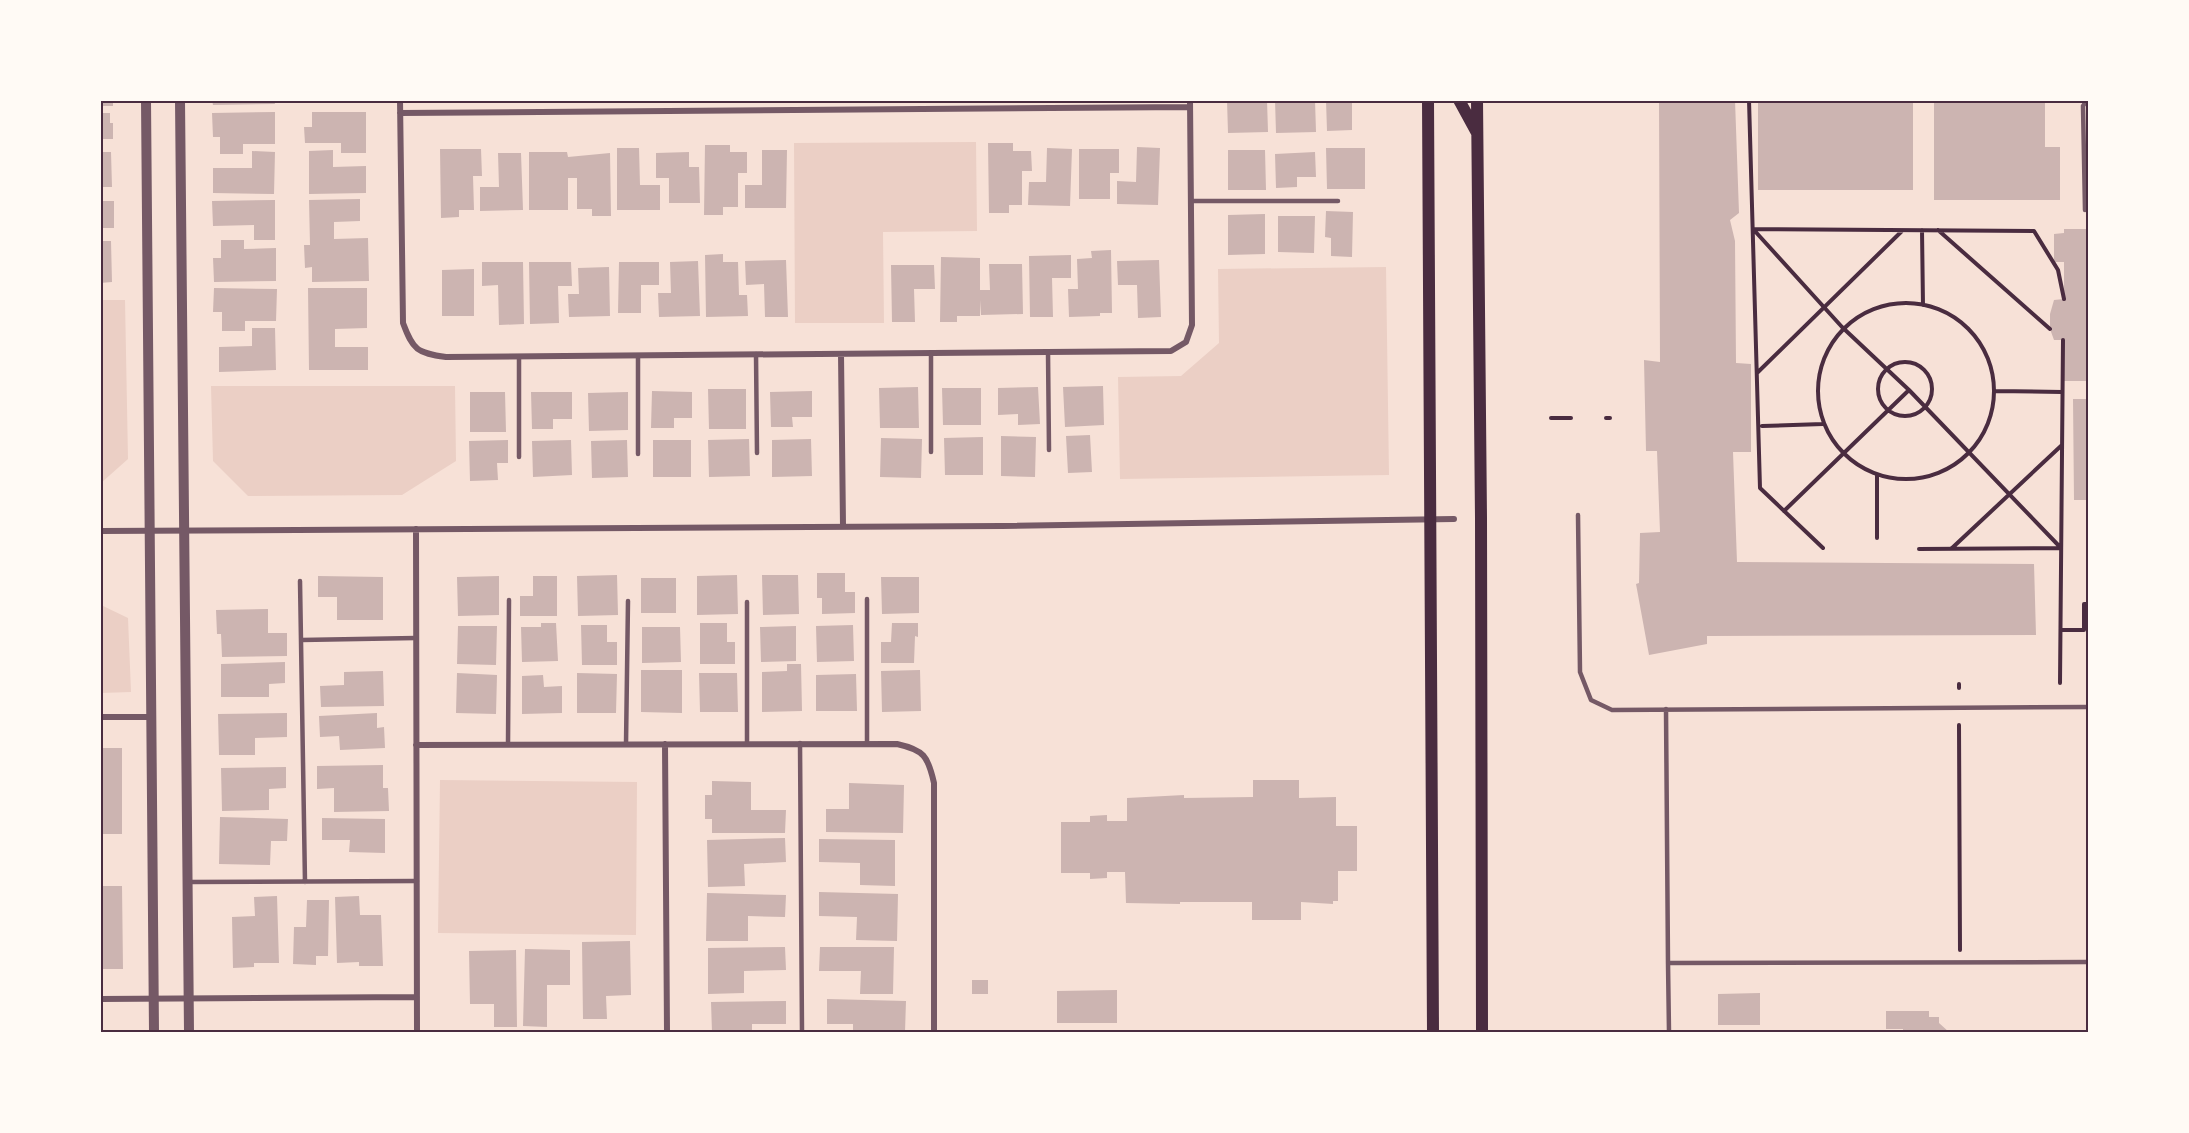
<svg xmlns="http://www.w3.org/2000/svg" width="2189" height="1133" font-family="Figtree,sans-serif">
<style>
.green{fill:#ebcfc5}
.building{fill:#ccb4b1}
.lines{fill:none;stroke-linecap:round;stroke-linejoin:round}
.path{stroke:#4a2c40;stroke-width:4}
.service{stroke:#755966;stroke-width:4.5}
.minor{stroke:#755966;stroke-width:6}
.tertiary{stroke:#755966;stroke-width:10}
.secondary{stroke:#4a2c40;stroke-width:12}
.neatline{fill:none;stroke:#4a2c40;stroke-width:2}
</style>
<rect width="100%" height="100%" fill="#f7e1d7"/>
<path class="green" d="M976 142 977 231 883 232 884 323H795L794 143Z
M1386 267 1389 475 1120 479 1118 377 1181 376 1219 343 1218 269Z
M101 300H125L128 459 101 483Z
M211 386H455L456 461 402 495 248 496 213 461Z
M101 605 128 618 131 692 101 693Z
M440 780 637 782 636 935 438 933Z"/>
<path class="building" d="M100 100H113V106H100Z
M212 100H274L275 104 213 105Z
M310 100H327V102L310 103Z
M1227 100H1267L1268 132 1228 133Z
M1275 100H1315L1316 132 1276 133Z
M1326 100H1352V130L1327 131Z
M1659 100H1735L1739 213 1730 220 1735 241 1736 363 1751 364V452H1733L1737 562 2034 564 2036 635 1707 636V644L1649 655 1636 584 1639 583 1640 533 1660 532 1657 451H1646L1644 360 1660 362Z
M1758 100H1913V190H1758Z
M1934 100H2045V147H2060V200H1934Z
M275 112V144H243V154H220V137H213L212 113Z
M312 112H366V153H341V143H305L304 127H312Z
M100 113H110V123H113V139H100Z
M988 143H1013V151H1031L1032 171H1022V205H1009V213H989Z
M705 145H730V152H747V173H738V207H723V215H704Z
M1137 147 1160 148 1158 205 1117 204V181L1136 182Z
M617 148H639L640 185H660V210H617Z
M1047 148 1072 149 1070 206 1028 205 1029 182H1046Z
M1326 148H1365V189H1327Z
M440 149H481L482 176H473L474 210H459V217L441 218Z
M1079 149H1119V173H1110V199H1079Z
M333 150V167L366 166V193L309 194V151Z
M762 150H787L786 208H745V185H762Z
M1228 150H1265L1266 190H1228Z
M252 151 275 152 274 194 213 193V168H252Z
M100 152H111L112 187H100Z
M529 152H567L568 157 610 153 611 216H592V209H577V178H568V210H529Z
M689 152V167H699L700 203H669V178H656V153Z
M1315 152 1316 177H1297V187L1276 188 1275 154Z
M498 153H521L523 210 480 211V187H499Z
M360 199V221L334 222V239L368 238 369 281 312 282V267L305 268 304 245H310L309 200Z
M275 200V240H254V225L213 226 212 201Z
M100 201H114V228H100Z
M1326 211 1353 212 1352 257 1331 256V238L1325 237Z
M1265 214V254L1228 255V215Z
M1278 216H1315L1314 253 1278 252Z
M2064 229H2088V381H2063V340H2054L2050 329V314L2054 300 2064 299V262H2054V234L2064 233Z
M221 240H244V249L276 248V281L214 282 213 258H221Z
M100 241H111L112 282 100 283Z
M1111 250 1112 313H1100V316L1069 317 1068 289H1078L1077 259 1092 258 1091 251Z
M723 254V262H738L739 295H747L748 316 706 317 705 255Z
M1071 255V278H1052L1053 317H1030L1029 256Z
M941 257 980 258V290H990L989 264H1022L1023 314 981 315 980 300V316H957V322H940Z
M786 260 788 317H765L764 284 746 285 745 261Z
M1159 260 1161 317 1138 318 1137 285H1118L1117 261Z
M698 261 700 316 659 317 658 293H671L670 262Z
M482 262H523L524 324 499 325 498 285 482 286Z
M529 262H571L572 286H558L559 323 530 324Z
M619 262H659V285H641V313H618Z
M891 265H934L935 289H914L915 322H892Z
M609 267 610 316 569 317 568 294H579L578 268Z
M474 269V316H442V270Z
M214 288 277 289 276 321H245V331H222V312H213Z
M308 288H367V328L335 329V347H368V370H309Z
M252 328H275L276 370 219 372V347L252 346Z
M1103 386 1104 425 1065 427 1063 387Z
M918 387 919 428H880L879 388Z
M1038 387 1040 424 1018 425V414L998 415V388Z
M942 388H981V425H943Z
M708 389H746V429H709Z
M652 391 692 392V418H674V428H651Z
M812 391V417H792L793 427H771L770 392Z
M470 392H505L506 432H470Z
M531 392H572V419H553V429H532Z
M628 392V430L589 431 588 393Z
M2073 399H2088V500H2074Z
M1090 435 1092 472 1068 473 1066 436Z
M1001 436 1036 437 1035 477 1001 476Z
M983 437V475H945L944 438Z
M881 438 922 439 921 478 880 477Z
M749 439 750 476 709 477 708 440Z
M811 439 812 476 772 477V440Z
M508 440V463H497L498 480 470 481 469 441Z
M571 440 572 475 533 477 532 441Z
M627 440 628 477 592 478 591 441Z
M653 440H691V477H653Z
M817 573H845V592H855V613L822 614V598H817Z
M617 575 618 615 578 616 577 576Z
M737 575 738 614 697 615V576Z
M762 575H798L799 614 763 615Z
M318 576 383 577V620H337V597H318Z
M499 576V615L458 616 457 577Z
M533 576H557V616H520V596H533Z
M881 577H919V613L882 614Z
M641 578H676V613H641Z
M268 609V633H287V656L222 657 221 634H217L216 610Z
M541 623H556L558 661 522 662 521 627H541Z
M700 623H727V642H735V664H700Z
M892 623H918V637L915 636 914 663H881V642H891Z
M581 625H607V642H617V665H582Z
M853 625 854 661 817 662 816 626Z
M458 626H497L496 665 457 664Z
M796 626V661L761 662 760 627Z
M642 627H680L681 662 642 663Z
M285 662V683L269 684V697H221V664Z
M787 664H801L802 711 762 712V672L787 671Z
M641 670H682V713L641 712Z
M920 670 921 711 882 712 881 671Z
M383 671 384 706 321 707 320 686 344 685V672Z
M457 673 497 675 496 714 456 713Z
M577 673 617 674 616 713H577Z
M699 673H737L738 712H700Z
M856 674 857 711H816V675Z
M543 675 544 687 562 686V713L522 714V676Z
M287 713V737L255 738V755H219L218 714Z
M377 713V728L384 727 385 748 340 750 339 736 320 737 319 716Z
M100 748H122V834H100Z
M383 765V788H388L389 811 334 812V788L317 789V766Z
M286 767V788L269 789V810L222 811 221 768Z
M1253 780H1299V798L1336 797V826H1357V871H1338V901H1333V904L1301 902V920H1252V902H1180V904L1126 903 1125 872H1107V878L1090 879V873H1061V822H1090V816L1107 815V821H1127V798L1184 795V798L1253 797Z
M712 781 751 782V810H786L785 833H712V819H705V795H712Z
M849 783 904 785 903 833 826 832V809H849Z
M220 817 288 819 287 841H271L270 865 219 864Z
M322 818 385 819V853L349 852 350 840H322Z
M785 838 786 862 744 864 745 886 708 887 707 840Z
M819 839 895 840V886L860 885V863L819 862Z
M100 886H122L123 969H100Z
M819 892 898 894 897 941 856 940 857 917 819 916Z
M707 893 786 895 785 917 748 916V941H706Z
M277 896 279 963H254V967L233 968 232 917 255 916 254 897Z
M359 896 360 915H381L383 966H359V962L337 963 335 897Z
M307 900H329L328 956H316V965L293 964 294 927H306Z
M630 941 631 995 606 996 607 1019H583L582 942Z
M785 947 786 970 744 971V993L708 994V948Z
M820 947H894L893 994H860L861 971H819Z
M525 949 570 950V985H547V1027L523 1026Z
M516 950 517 1027H494V1004H470L469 951Z
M972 980H988V994H972Z
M1117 990V1023H1057V991Z
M1760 993V1025H1718V994Z
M827 999 906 1001 905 1032H853V1024H827Z
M786 1001V1024H752V1032H712L711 1002Z
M1886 1011H1929V1017H1939V1023L1949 1032H1903V1029H1886Z"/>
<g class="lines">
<path class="path" d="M1749 100 1760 488 1823 548
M1753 229 1842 327 1909 390 2061 548
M1753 229 2034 231 2058 270 2064 299
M1922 230 1923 305
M1938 230 2050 329
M1818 391a88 88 0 1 1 176 0a88 88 0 1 1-176 0Z
M1878 389a27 27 0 1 1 54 0a27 27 0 1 1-54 0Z
M1757 373 1902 231
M1994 391 2062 392
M1551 418H1571
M1606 418H1610
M1762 426 1823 424
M1877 475V538
M1784 511 1909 390
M1919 549 2060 548
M1951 549 2062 445
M2061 630H2084V604H2088
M2060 683 2063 340
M1959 684V688
M1959 725 1960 950"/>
<path class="service" d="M1191 201H1338
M2085 210 2083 106 2087 100
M1048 352 1049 450
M931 353V452
M756 354 757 453
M519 357V457
M638 454V356
M1578 515 1580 672 1591 700 1612 710 2088 707
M300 581 305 882
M867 599V743
M747 602V743
M301 640 416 638
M1666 709 1668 963 2088 962
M800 743 802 1032
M508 744 509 600
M626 744 628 601
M189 882 417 881
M1668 963 1669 1032"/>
<path class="minor" d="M400 100 403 323C413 350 417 353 446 357L1171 351 1186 342 1192 325 1190 100
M400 113 1190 107
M841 354 843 526
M416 529 417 1032
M100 531 1002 526 1454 519
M100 717H152
M665 744 667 1032
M416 745 897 744C924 750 928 756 934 783V1032
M100 999 417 997"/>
<path class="tertiary" d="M146 100 154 1032
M180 100 189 1032"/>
<path class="secondary" d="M1428 100 1433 1032
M1459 100 1477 133
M1477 100 1481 518 1482 1032"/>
</g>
<rect width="2189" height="1133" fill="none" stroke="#fffaf5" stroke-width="204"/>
<rect x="102" y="102" width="1985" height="929" class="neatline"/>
</svg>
